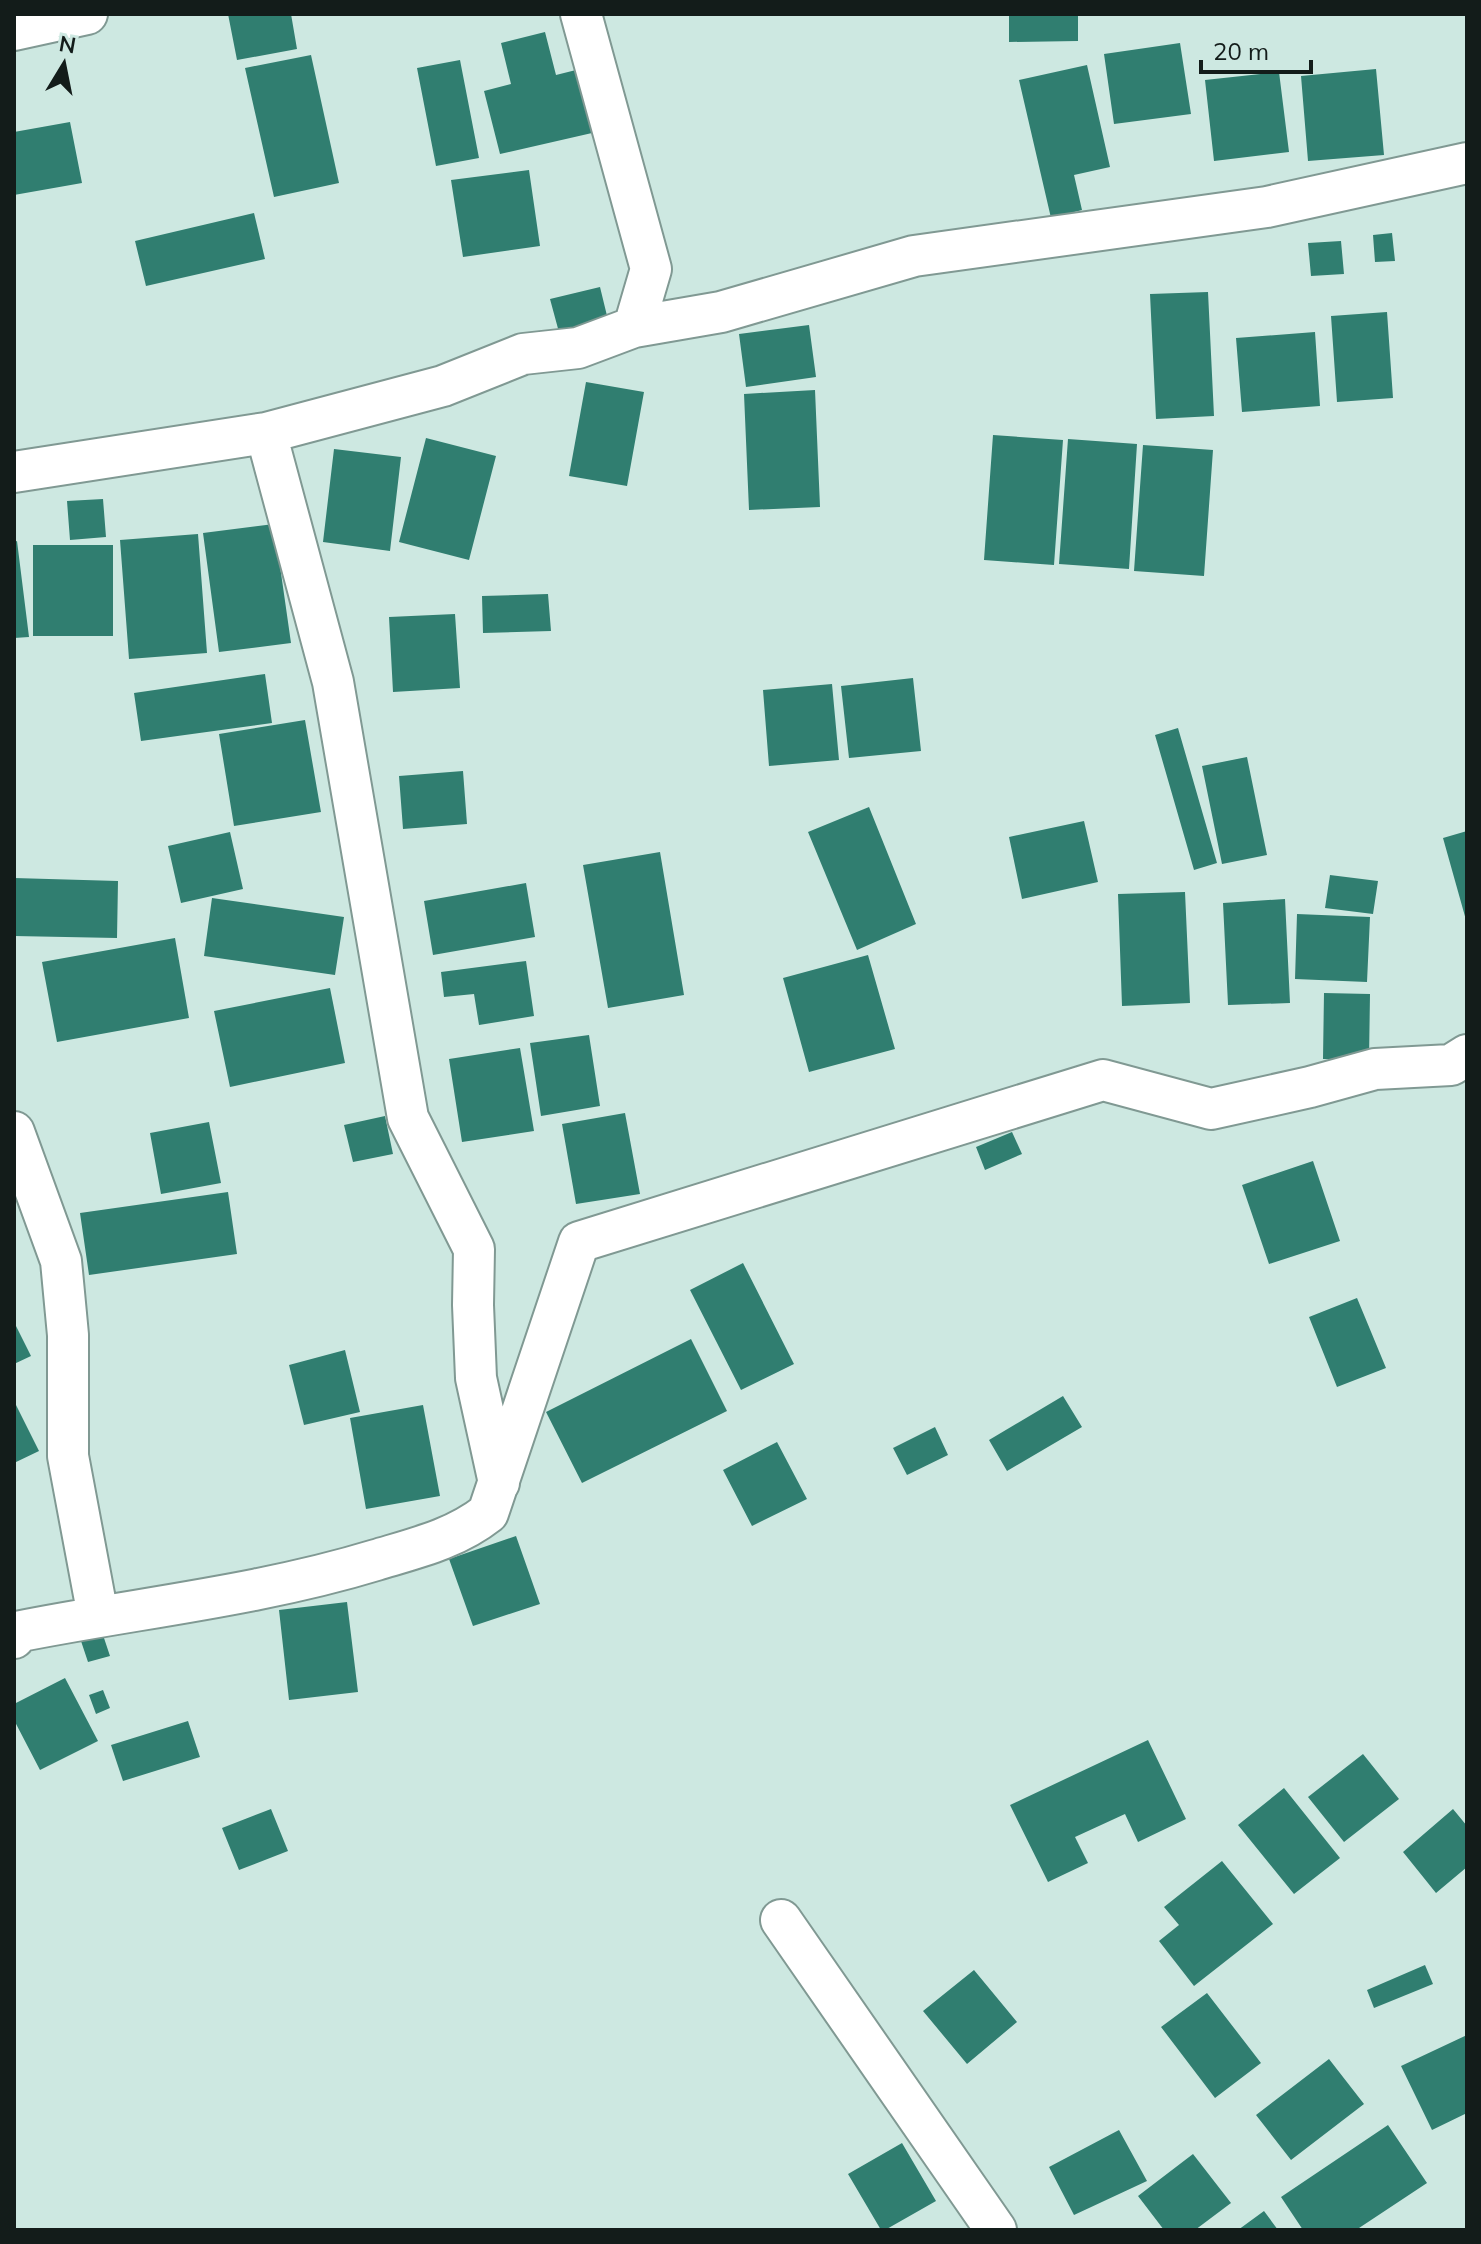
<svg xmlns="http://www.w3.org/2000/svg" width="1481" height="2244" font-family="Mulish,sans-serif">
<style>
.building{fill:#307e70}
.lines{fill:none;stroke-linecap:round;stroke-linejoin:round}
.minor-casing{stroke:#809993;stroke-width:44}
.minor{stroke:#fff;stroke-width:40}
</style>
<rect width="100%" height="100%" fill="#cde8e1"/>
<path class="building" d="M228 14H291L297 49 237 60Z
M1009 14H1078V41L1009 42Z
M545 32 556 75 576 70 592 133 500 154 484 91 511 84 501 43Z
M1180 43 1191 114 1114 124 1104 54Z
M311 55 339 183 274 197 245 68Z
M460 60 479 158 436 166 417 68Z
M1087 65 1110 167 1074 175 1082 210 1051 218 1019 80Z
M1376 69 1384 155 1308 161 1301 76Z
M1279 72 1289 152 1214 161 1205 80Z
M70 122 82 183 14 195V132Z
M529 170 540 246 463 257 451 180Z
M254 213 265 259 146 286 135 241Z
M1392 233 1395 261 1375 262 1373 235Z
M1341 241 1344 274 1311 276 1308 243Z
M600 287 609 324 560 336 550 299Z
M1208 292 1214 416 1156 419 1150 294Z
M1387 312 1393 398 1337 402 1331 316Z
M809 325 816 377 746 387 739 334Z
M1315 332 1320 406 1242 412 1236 338Z
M586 382 644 392 627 486 569 476Z
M815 390 820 507 749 510 744 394Z
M993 435 1063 440 1054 565 984 560Z
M426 438 496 456 469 560 399 542Z
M1068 439 1137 444 1129 569 1059 564Z
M1143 445 1213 450 1204 576 1134 571Z
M334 449 401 457 390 551 323 542Z
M103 499 106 537 70 540 67 501Z
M274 524 291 643 219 652 203 533Z
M198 534 207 653 129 659 120 540Z
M17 541 29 637 14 638V542Z
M33 545H113V636H33Z
M548 594 551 631 483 633 482 596Z
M455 614 460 688 393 692 389 617Z
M265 674 272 723 141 741 134 693Z
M913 678 921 751 849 758 841 686Z
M832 684 839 760 769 766 763 690Z
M305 720 321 812 234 826 219 734Z
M1178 728 1217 863 1194 870 1155 735Z
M1247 757 1267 855 1222 864 1202 766Z
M463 771 467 824 403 829 399 776Z
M869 807 916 924 857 950 808 832Z
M1084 821 1098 882 1022 899 1009 837Z
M1467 831V920H1466L1443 838Z
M230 832 243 889 181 903 168 846Z
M660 852 684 995 608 1008 583 865Z
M1330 875 1378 881 1373 914 1325 908Z
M14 878 118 881 117 938 14 936Z
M526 883 535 937 433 955 424 901Z
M1185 892 1190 1003 1122 1006 1118 894Z
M212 898 344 917 335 975 204 956Z
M1285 899 1290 1003 1228 1005 1223 903Z
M1297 914 1370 917 1367 982 1295 979Z
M175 938 189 1018 57 1042 42 962Z
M868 955 895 1049 809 1072 783 978Z
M526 961 534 1016 479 1025 474 994 444 997 441 972Z
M330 988 345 1063 230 1087 214 1011Z
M1324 993 1370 994 1369 1060 1323 1059Z
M589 1035 600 1106 541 1116 530 1043Z
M520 1048 534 1131 462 1142 449 1059Z
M625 1113 640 1194 576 1204 562 1124Z
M385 1116 393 1154 353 1162 344 1125Z
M209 1122 221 1183 161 1194 150 1133Z
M1012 1132 1022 1154 985 1170 976 1147Z
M1313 1161 1340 1241 1269 1264 1242 1185Z
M228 1192 237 1254 89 1275 80 1213Z
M743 1263 794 1364 741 1390 690 1290Z
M1357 1298 1386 1368 1337 1387 1309 1317Z
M14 1322 31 1356 14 1364Z
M691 1339 727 1411 582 1483 546 1412Z
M345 1350 360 1412 304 1425 289 1365Z
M1063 1396 1082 1427 1007 1471 989 1440Z
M14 1401 39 1451 14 1463Z
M423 1405 440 1496 366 1509 350 1418Z
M935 1427 948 1455 907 1475 893 1448Z
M777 1442 807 1499 752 1526 723 1470Z
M516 1536 540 1604 473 1626 449 1559Z
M347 1602 358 1692 289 1700 279 1610Z
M102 1632 110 1656 88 1662 80 1638Z
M65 1678 98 1741 40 1770 14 1720V1704Z
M103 1690 110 1708 96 1714 89 1695Z
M188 1721 200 1757 123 1781 111 1745Z
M1148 1740 1186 1819 1138 1842 1125 1814 1075 1837 1088 1863 1048 1882 1010 1805Z
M1363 1754 1399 1799 1344 1842 1308 1797Z
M1284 1788 1340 1858 1294 1894 1238 1825Z
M271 1809 288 1851 239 1870 222 1828Z
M1453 1809 1467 1826V1867L1436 1893 1403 1852Z
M1222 1861 1273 1924 1194 1986 1159 1941 1179 1925 1164 1907Z
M1425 1965 1433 1984 1374 2008 1367 1990Z
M974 1970 1017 2022 967 2064 923 2011Z
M1207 1993 1261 2063 1215 2098 1161 2027Z
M1467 2035V2113L1432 2130 1401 2066Z
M1329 2059 1364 2104 1291 2160 1256 2115Z
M1388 2125 1427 2183 1356 2230H1303L1281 2197Z
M1119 2130 1147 2181 1074 2215 1049 2167Z
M902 2143 936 2201 885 2230H881L848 2174Z
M1193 2154 1231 2203 1195 2230H1164L1138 2196Z
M1264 2211 1278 2230H1238Z"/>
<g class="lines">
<defs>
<path id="minor" d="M581 14 651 269 634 327
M14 30 87 14
M266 433 333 682 408 1118 474 1249 473 1305 476 1378 499 1483
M14 472 266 433 443 386 523 354 578 348 634 327 721 312 914 256 1267 207 1467 163
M14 1132 61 1261 68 1335V1456L98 1616
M14 1638 16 1632C136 1608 258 1596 376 1560 416 1548 455 1539 488 1513L579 1242 1103 1080 1211 1109 1310 1087 1375 1069 1451 1065 1467 1055
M781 1920 996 2230"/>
</defs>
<use href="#minor" class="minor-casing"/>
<use href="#minor" class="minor"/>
</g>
<rect width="1481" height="2244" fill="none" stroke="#131c1a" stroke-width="32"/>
<g transform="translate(64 64) rotate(10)" stroke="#cde8e1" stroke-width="6" paint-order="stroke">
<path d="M0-6L14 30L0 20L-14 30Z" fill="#131c1a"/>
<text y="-12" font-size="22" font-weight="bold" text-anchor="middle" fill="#131c1a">N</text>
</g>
<path d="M1201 60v12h110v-12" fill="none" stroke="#131c1a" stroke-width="4"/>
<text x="1213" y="60" font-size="24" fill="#131c1a" stroke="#cde8e1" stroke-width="6" paint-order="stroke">20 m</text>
</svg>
